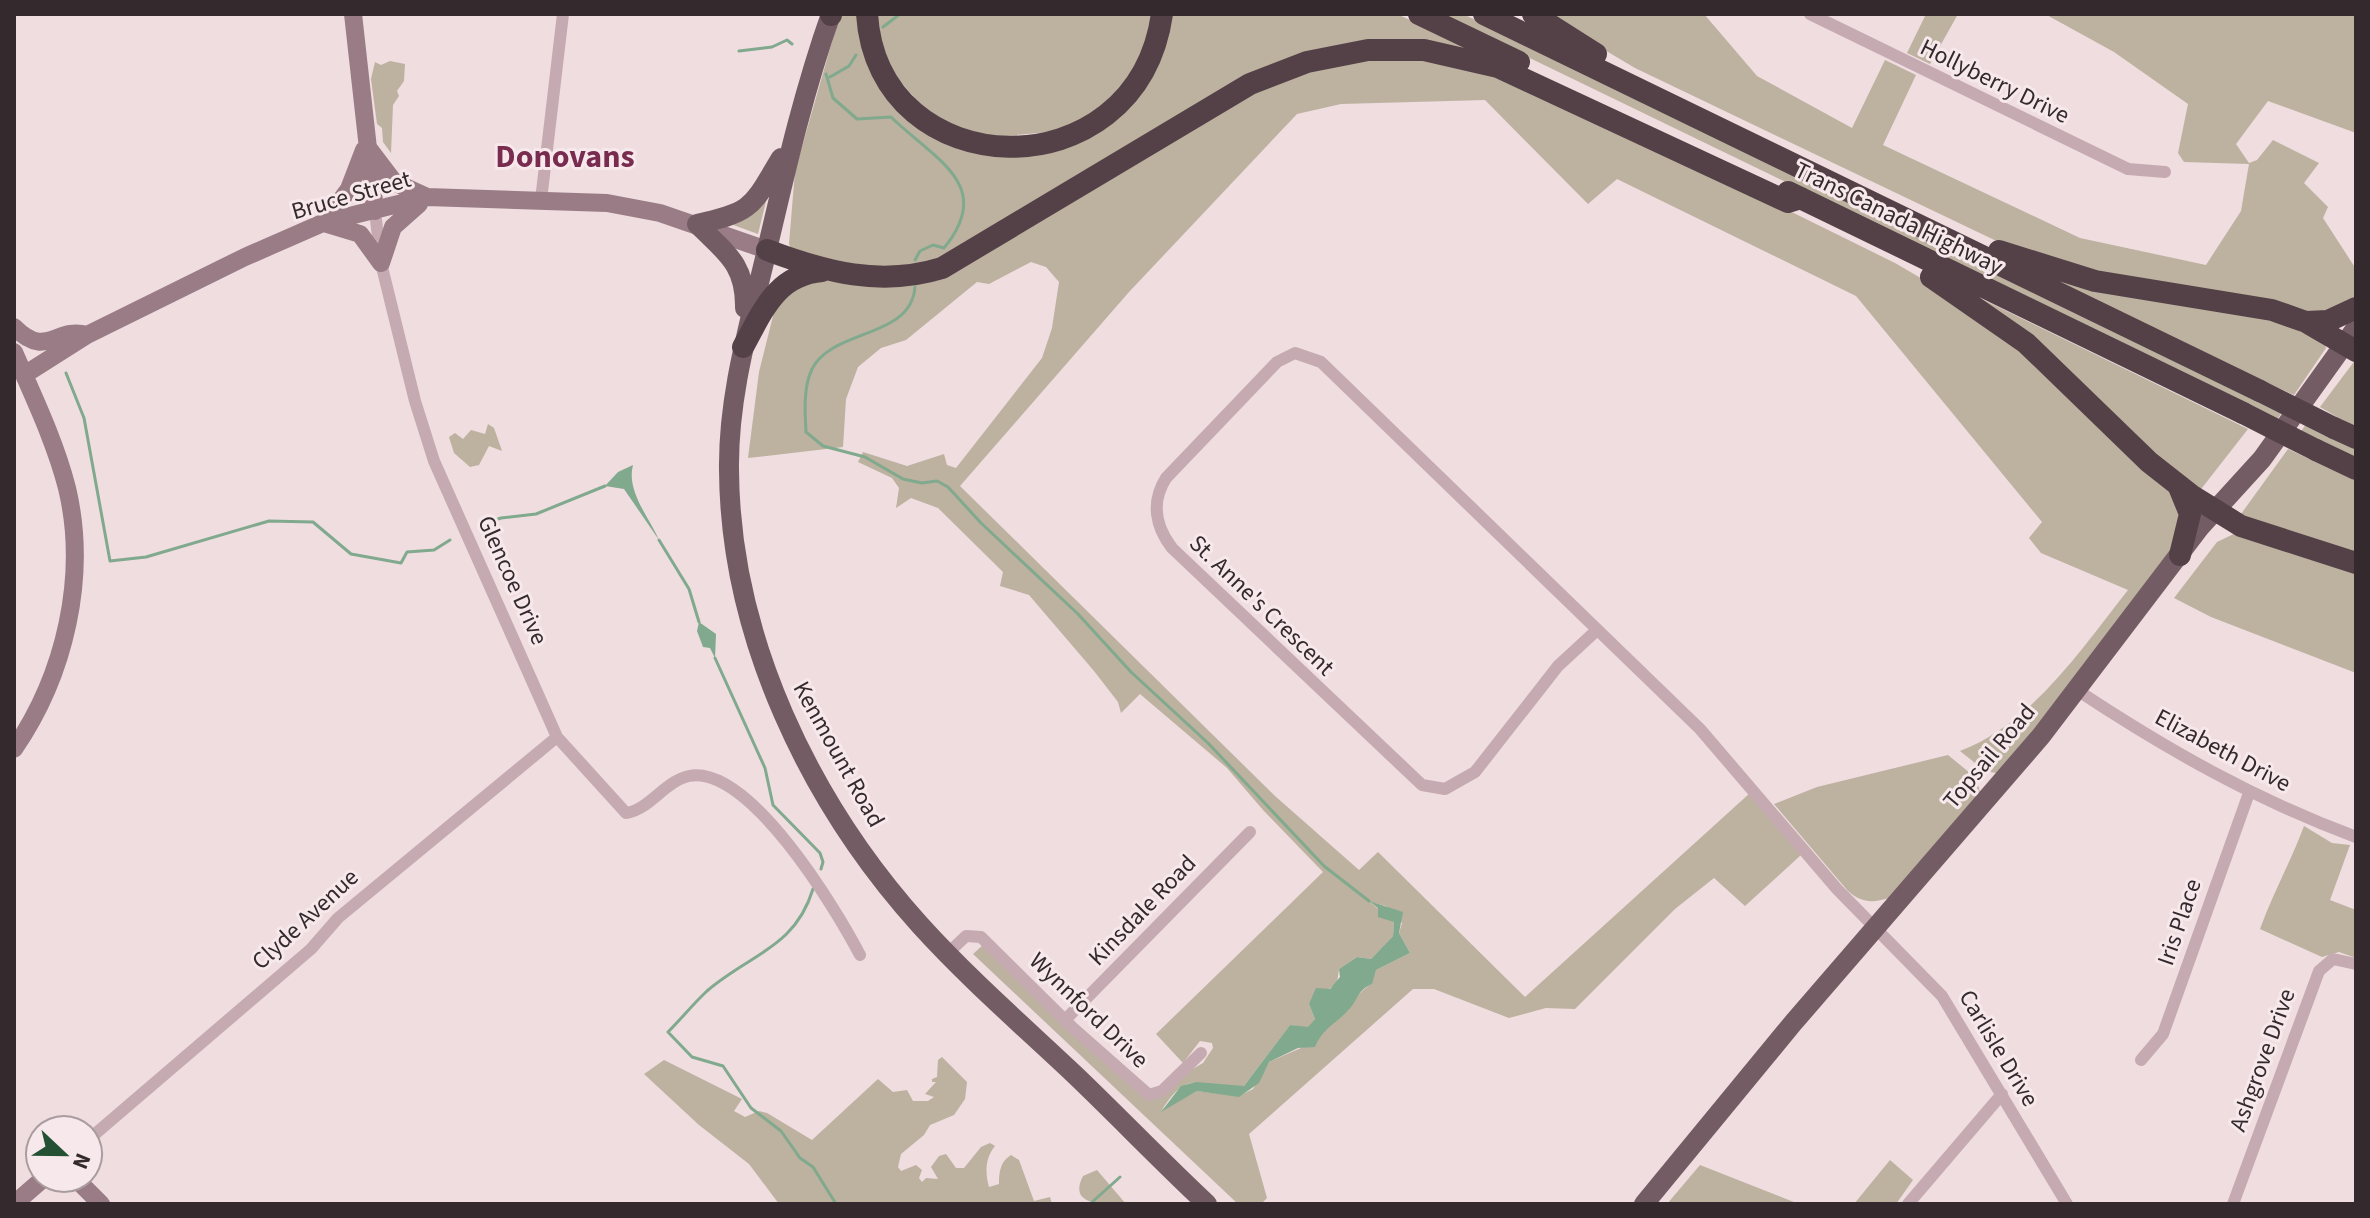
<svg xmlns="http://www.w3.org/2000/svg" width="2370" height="1218" font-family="'Source Sans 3',sans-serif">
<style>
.green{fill:#bcb29f;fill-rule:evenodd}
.water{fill:#80a98e}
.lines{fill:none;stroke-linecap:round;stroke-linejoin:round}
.stream{stroke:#80a98e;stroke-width:3}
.street{stroke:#c6aab1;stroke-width:12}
.secondary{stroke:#997c86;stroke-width:18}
.primary{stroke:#745c65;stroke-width:20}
.highway{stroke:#544148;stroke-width:22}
.highway-bridge{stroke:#544148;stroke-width:22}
.labels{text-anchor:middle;stroke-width:6;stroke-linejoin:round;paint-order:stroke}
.street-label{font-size:24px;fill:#34292d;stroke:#f7e9eb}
.district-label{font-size:32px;font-weight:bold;fill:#792c4f;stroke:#f7e9eb}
</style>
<rect width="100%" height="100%" fill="#efdde0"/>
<path class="green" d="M840 14H862L866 43 953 141 1102 127 1167 14H1397L1500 62 1336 49 957 256 897 273 792 251 789 244 795 171Z
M873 14H1157L1129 87 1071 131 982 140 918 106 890 70Z
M1439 14H1463L2282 412 2277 420Z
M1544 14H1704L1757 76 1852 128 1885 60 1916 75 1883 145 2080 238 2206 265 2241 211 2249 164 2184 162 2178 153 2188 104 2114 52 2045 14H2356V133L2268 101 2236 144 2249 163 2257 160 2273 140 2319 163 2304 183 2328 207 2323 218 2356 269V300L2323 316 2109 278 2009 247 1635 68Z
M1926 14H1958L1930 64 1907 53Z
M1433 55 1553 94 1895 263 1977 311 2170 490 2185 532 2006 766 1996 773 1985 771 1960 751C2032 724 2082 648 2128 590L2041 553 2029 538 2042 522 1856 296 1617 179 1588 204 1485 100 1341 104 1297 114 1129 292 960 486 1275 796 1359 870 1378 852 1525 997 1750 793 1801 855 1745 906 1714 878 1675 909 1575 1009 1546 1008 1509 1018 1434 989H1413L1249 1134 1267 1198 1261 1204H1238L973 954 983 945 1144 1097 1203 1063 1213 1048 1212 1043 1200 1041 1183 1063 1156 1034 1323 872 1263 810 1227 768 1140 694 1121 713 1118 702 1094 671 1029 595 1000 586 1003 572 938 508 911 498 896 508 899 488 892 478 858 462 863 452 907 466 944 454 947 465 956 468 1042 358 1052 328 1059 282 1046 267 1031 262 989 284 977 282 906 340 881 348 858 367 846 399 843 447 748 458 759 372 777 300 813 276 903 283 1204 115 1316 65ZM1370 902 1386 906 1402 923 1399 933 1410 953 1376 970 1371 984C1362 989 1320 1032 1317 1041L1269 1062 1253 1089 1239 1096 1197 1091 1162 1110C1192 1062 1202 1094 1244 1086L1290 1025 1308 1028 1315 1019 1309 1004 1337 983 1339 969 1357 957 1371 959 1393 936 1394 922Z
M390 61 405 64 404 81 397 91 399 96 393 105 391 153 383 142 382 128 377 124 371 79 375 62 381 65Z
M770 185 758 234 725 222Z
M2030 267 2255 310 2324 343 2326 348 2294 395 2099 307Z
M1947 282 2248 429 2198 493Z
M2356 359V428L2320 407Z
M488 424 494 428 502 451 489 446 479 465 470 467 454 453 449 437 455 433 463 439 471 430 485 434Z
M2306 424 2356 448V460L2300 433Z
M2288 449 2356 481V559L2269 531 2241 514Z
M2238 532 2356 566V673L2211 617 2174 598 2217 542Z
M1948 755 1976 778 1980 792 1889 898C1872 903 1862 903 1848 891L1774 804 1817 787Z
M2304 826 2332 843 2350 845 2330 900 2356 910V958L2339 952 2322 957 2260 929C2273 893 2291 861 2304 826Z
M942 1057 967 1082 965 1099 954 1115 930 1125 924 1135 901 1154 898 1167 901 1171 916 1165 922 1170 919 1178 922 1182 926 1178 938 1179 931 1167 939 1156 946 1154 956 1168H964L981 1147 990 1143 995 1146C985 1158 985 1173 989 1187L999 1184C999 1172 1000 1162 1011 1155L1019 1160 1034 1201 1050 1197 1052 1204H779L749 1164 699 1125 644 1074 664 1060 742 1099 734 1111 745 1117 759 1111 767 1113 812 1140 878 1079 893 1092 907 1090 913 1101H928L934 1097 925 1094 936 1082H932V1079L937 1077 938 1060Z
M1890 1160 1913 1180 1896 1204H1854Z
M1700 1165 1799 1204H1667Z
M1097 1170 1126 1204C1106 1204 1067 1207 1083 1176Z"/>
<path class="water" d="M633 465C626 491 649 517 659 540L624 489 605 486 618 472Z
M699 622 716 634 715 658 710 648 703 647 697 631Z
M1369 901 1403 912 1399 933 1410 953 1376 970 1372 984C1357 991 1359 997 1351 1007 1338 1023 1323 1027 1315 1047L1298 1048 1269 1062 1259 1083 1239 1097 1197 1091 1161 1112 1181 1086 1196 1082 1244 1086 1290 1025 1308 1027 1315 1019 1309 1004 1316 988 1330 989 1340 977 1339 969 1357 957 1371 959 1393 936 1394 922 1378 917V908Z"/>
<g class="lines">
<path class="stream" d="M883 27 900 14
M739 51 772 47 787 40 792 44
M826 74 833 98 857 119 891 117C934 159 996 185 944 248L933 245 920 251 915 260
M830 77 849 66 856 55
M915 287C911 339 833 328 812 369 803 388 805 412 806 432L823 446 865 457 903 479 922 483 937 481 948 487 981 523 1078 614 1131 672 1208 743 1324 866 1369 901
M66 373 84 418 110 561 146 557 269 521 313 522 351 554 401 563 407 552 434 550 450 540
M481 525 501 518 536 514 605 486
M659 540 689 589 699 622
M715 658 765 768 773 805 820 853 823 862 821 869
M813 889C795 948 750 954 707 991 693 1004 681 1019 668 1032L692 1057 723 1066 751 1108 781 1131 800 1158 813 1167 836 1204
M1090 1204 1120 1177"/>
<path class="street" d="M1810 14 2128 169 2165 172
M541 200 563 14
M375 211 381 263 415 401 434 461 557 737 626 813C649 810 665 781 689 776 749 764 836 909 860 955
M1597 630 1558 666 1475 772 1445 789 1422 785 1172 548C1155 526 1151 502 1166 478L1277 362 1295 353 1321 362 1700 729 1837 889 1942 996 2067 1204
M2077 690C2166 749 2256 800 2356 837
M947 954 966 936 981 937 1073 1028 1149 1095 1162 1091 1201 1053
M1066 1019 1250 832
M2141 1060 2163 1034 2249 793
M88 1140 311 949 338 918 557 737
M1908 1204 2002 1094
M2233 1204 2319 971 2333 959 2356 964"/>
<path class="secondary" d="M353 14 375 211
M369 149 394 182 427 197
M325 222 349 189 364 150
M327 224 360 234 381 263
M381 263 393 227 419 204
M14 327C47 360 56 326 87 335
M14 352C33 396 55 441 67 488 88 576 65 675 14 749
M24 375 87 335 245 257 325 222 427 197 607 203 660 213 767 250
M75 1178 101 1204
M14 1204 44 1178"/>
<path class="primary" d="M831 14C803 93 785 173 766 254 749 326 728 396 729 470 730 637 810 803 920 925 968 978 1022 1025 1074 1074 1119 1117 1162 1162 1207 1204
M697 224C725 252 746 264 745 308
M697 224C754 212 752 206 781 158
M1644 1204 1793 1023 2041 736 2200 527 2262 459 2356 328"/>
<path class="highway" d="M867 14C878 187 1136 195 1162 14
M1419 14 1519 62
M1484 14 2260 391
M1533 14 1596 54
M831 15V14
M1788 192 2243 413
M767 250C825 272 881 287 942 268L1250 84 1307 62 1368 50H1424L1498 67 1788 202 1801 198
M1999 251 2095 281 2272 310 2306 322 2356 351
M1931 277 2026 343 2149 462 2191 495 2241 526 2356 563
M2306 322 2328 321 2356 308
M743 347C763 311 776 275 822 271
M2334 428 2356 438
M2316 450 2356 469
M2179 487 2190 514 2180 555"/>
<path class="highway-bridge" d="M2260 391 2334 428
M2243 413 2316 450"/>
</g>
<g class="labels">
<g class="street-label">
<text transform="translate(1995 81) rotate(26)" y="8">Hollyberry Drive</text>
<text transform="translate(351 195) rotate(-16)" y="8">Bruce Street</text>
<text transform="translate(1899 218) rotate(26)" y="8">Trans Canada Highway</text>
<text transform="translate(513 580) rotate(66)" y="8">Glencoe Drive</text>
<text transform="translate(1262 605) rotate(44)" y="8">St. Anne's Crescent</text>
<text transform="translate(2223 750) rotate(28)" y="8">Elizabeth Drive</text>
<text transform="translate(839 754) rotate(61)" y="8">Kenmount Road</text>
<text transform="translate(1989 756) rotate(-50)" y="8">Topsail Road</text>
<text transform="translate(1142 910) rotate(-46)" y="8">Kinsdale Road</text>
<text transform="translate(305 919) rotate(-43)" y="8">Clyde Avenue</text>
<text transform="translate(2179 922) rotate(-71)" y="8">Iris Place</text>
<text transform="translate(1089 1010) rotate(44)" y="8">Wynnford Drive</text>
<text transform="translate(1999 1048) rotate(59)" y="8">Carlisle Drive</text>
<text transform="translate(2262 1060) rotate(-70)" y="8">Ashgrove Drive</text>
</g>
<g class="district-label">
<text x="565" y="167">Donovans</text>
</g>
</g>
<rect width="2370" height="1218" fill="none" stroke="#34292d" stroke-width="32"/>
<g transform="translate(64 1154) rotate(112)"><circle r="38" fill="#f7e9eb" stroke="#a99c9f" stroke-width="2"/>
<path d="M0-6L14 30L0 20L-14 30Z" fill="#245134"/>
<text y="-12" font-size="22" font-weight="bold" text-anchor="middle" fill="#34292d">N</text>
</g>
</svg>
